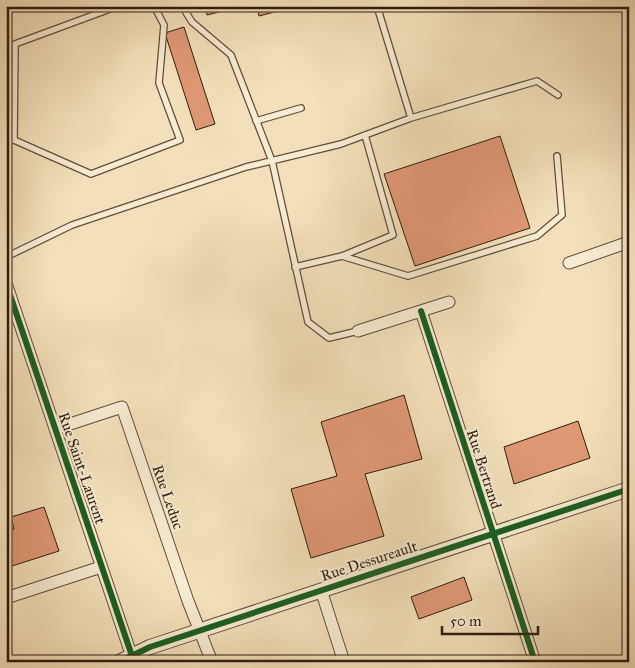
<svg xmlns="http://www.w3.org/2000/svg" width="635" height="668" font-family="'IM FELL Great Primer',serif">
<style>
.building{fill:#df9874;stroke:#2f1c10}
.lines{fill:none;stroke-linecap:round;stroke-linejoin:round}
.service-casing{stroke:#604d3a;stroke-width:8}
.minor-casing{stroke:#604d3a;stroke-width:13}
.tertiary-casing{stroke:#604d3a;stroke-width:16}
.service{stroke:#f7ebd2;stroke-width:5.5}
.minor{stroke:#f7ebd2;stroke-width:11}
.tertiary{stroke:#f7ebd2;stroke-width:14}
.cycleway-casing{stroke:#f7ebd2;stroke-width:9}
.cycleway{stroke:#1b5e20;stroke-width:6}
.labels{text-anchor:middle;stroke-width:4;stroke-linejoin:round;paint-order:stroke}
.street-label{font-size:15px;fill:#2f1c10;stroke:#f7ebd2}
</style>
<rect width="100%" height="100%" fill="#f3e0ba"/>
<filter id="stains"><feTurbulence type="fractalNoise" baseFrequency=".004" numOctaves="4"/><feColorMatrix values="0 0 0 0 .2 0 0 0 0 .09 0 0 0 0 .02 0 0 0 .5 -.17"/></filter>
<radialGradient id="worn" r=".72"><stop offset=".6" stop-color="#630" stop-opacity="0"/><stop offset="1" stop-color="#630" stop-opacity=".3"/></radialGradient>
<path class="building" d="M205 6H243L207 15Z
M257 6H298L259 16Z
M184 27 215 124 196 130 165 33Z
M500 136 530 228 415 266 384 174Z
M404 395 422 459 365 474 384 536 311 558 291 489 337 476 321 422Z
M578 421 590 458 514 484 504 447Z
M44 507 59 551 12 566 6 554V532L14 529 11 517Z
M464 577 472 600 419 619 411 597Z"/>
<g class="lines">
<defs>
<path id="service" d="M182 6 192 22 231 55 272 161 308 322 329 338 358 331
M411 118 537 81 558 95
M256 121 301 108
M14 140 91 174 180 140 159 83 164 25 154 6
M6 141 14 140 15 44 118 6
M342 256 408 276 537 236 562 215 557 156
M6 257 72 225 246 167 341 144 411 118 377 6
M295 267 342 256 393 235 365 135"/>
<path id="minor" d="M569 263 629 242
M6 283 131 654
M421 311 535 662
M358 331 449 302
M55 429 122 407 188 601 212 662
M321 590 344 662
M6 598 101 567"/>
<path id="tertiary" d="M119 662 150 647 629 489"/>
</defs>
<use href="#service" class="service-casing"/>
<use href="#minor" class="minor-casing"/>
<use href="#tertiary" class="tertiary-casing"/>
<use href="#service" class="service"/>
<use href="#minor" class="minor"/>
<use href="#tertiary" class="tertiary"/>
<defs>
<path id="cycleway" d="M6 283 134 662
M421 311 535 662
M119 662 150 647 629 489"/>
</defs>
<use href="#cycleway" class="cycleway-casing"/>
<use href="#cycleway" class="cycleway"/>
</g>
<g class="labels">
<g class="street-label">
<text transform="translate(82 468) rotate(71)" y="5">Rue Saint-Laurent</text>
<text transform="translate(484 469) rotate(72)" y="5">Rue Bertrand</text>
<text transform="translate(168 497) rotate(71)" y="5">Rue Leduc</text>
<text transform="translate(369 561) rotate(-18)" y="5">Rue Dessureault</text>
</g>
</g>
<rect width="635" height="668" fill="none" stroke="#f3e0ba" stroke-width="25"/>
<rect x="8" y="8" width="620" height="653" fill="none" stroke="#2f1c10" stroke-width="2.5"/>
<rect x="12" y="12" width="610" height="643" fill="none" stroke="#2f1c10"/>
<path d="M442 626v8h96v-8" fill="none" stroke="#2f1c10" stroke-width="2.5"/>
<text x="450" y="626" font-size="15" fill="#2f1c10" stroke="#f7ebd2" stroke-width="4" paint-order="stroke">50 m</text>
<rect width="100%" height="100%" filter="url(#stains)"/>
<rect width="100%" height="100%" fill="url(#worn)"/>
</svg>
